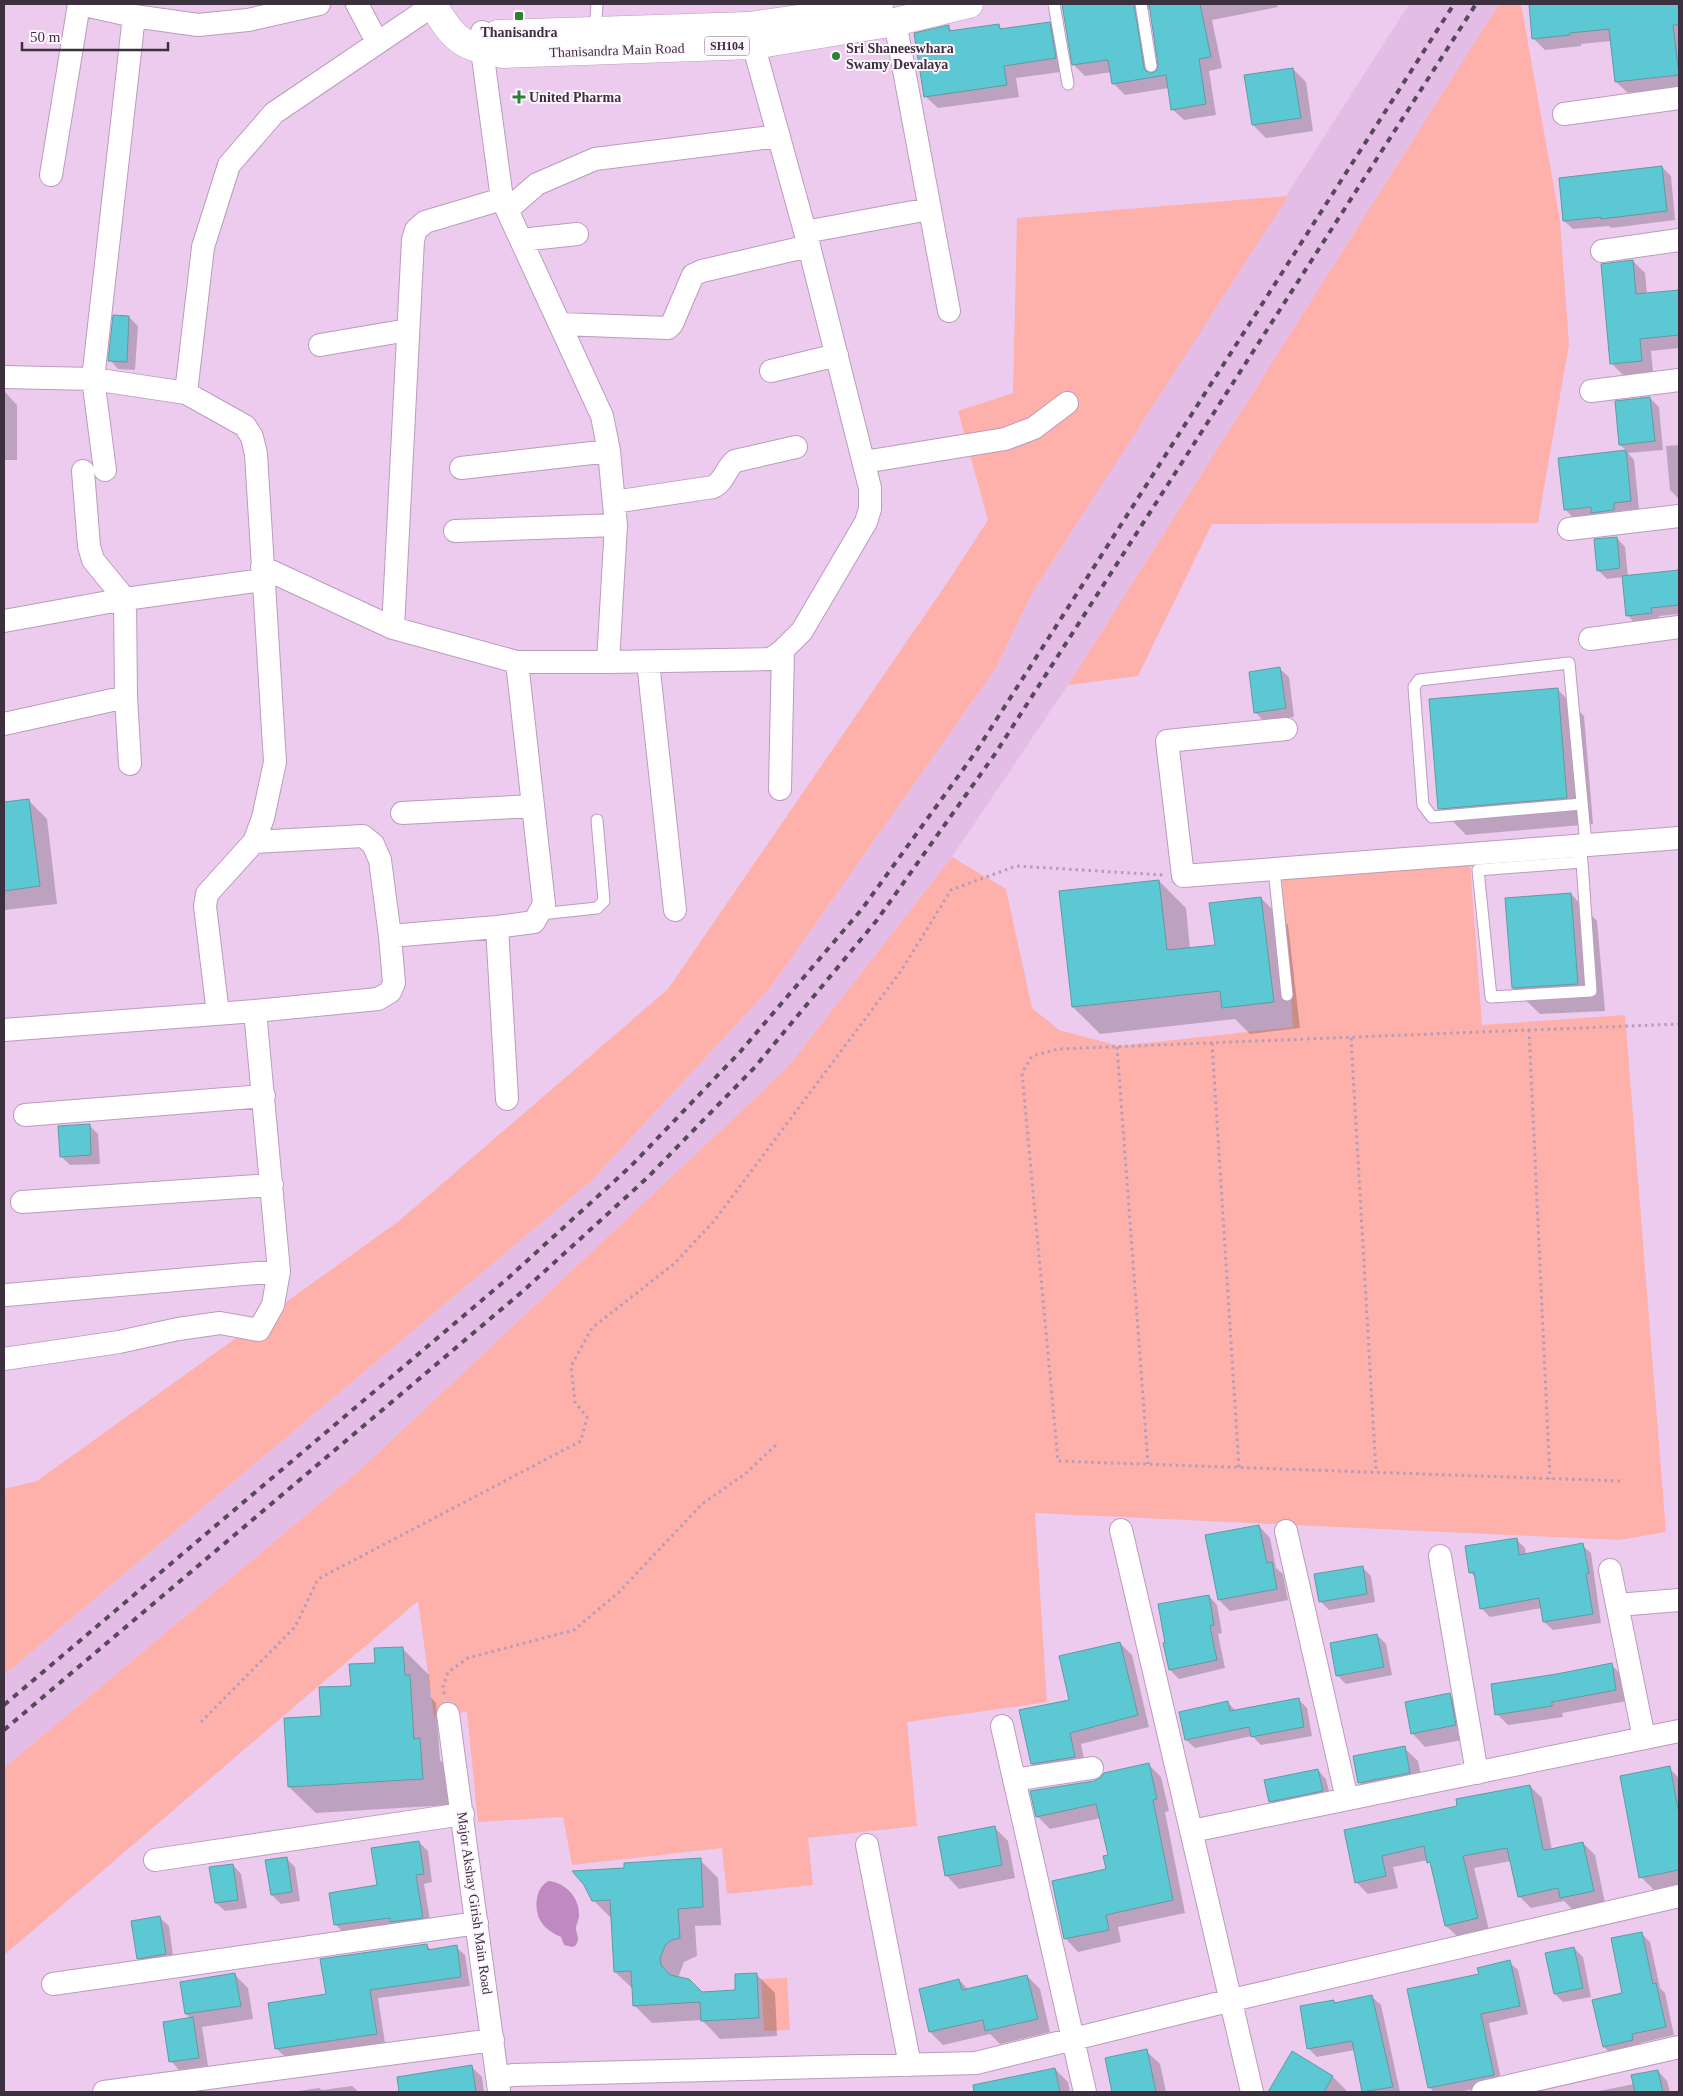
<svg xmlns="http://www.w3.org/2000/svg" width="1683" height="2096" font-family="'Times New Roman',serif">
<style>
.built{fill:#e4bde6}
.green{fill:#fdb1aa}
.water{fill:#bf8ac2}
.shadow{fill:#0003;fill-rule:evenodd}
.building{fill:#5cc8d4;stroke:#619aa1}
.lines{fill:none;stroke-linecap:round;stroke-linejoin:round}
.lane-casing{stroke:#bc9bbe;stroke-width:13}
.street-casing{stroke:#bc9bbe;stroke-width:24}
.primary-casing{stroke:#bc9bbe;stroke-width:29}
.path{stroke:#b79cb9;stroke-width:3;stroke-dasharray:2.5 4;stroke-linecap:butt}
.lane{stroke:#fff;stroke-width:11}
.street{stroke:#fff;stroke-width:22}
.primary{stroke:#fff;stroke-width:28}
.rail{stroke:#58485a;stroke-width:4;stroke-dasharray:6 6;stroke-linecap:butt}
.poi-dot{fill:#2a8333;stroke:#fef6fe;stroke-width:2}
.labels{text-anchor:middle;stroke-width:4;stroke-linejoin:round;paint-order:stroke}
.shield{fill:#fef6fe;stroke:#776b78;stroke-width:1}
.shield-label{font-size:12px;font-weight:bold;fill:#3d303e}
.poi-label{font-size:14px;font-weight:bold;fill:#3d303e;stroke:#fef6fe;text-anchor:start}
.street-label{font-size:14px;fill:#3d303e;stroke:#fef6fe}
</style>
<rect width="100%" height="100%" fill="#edcbef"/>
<path class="built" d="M1409 4H1499L1068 685 952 857 787 1068 361 1469 4 1768V1675L592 1180 770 988 996 668 1032 593Z"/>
<path class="green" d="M1499 4H1521L1560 221 1569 344 1538 523 1212 524 1138 676 1068 685Z
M1288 196 1032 593 996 668 770 988 592 1180 4 1675V1489L37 1481 399 1221 668 989 949 580 988 520 958 411 1013 393 1017 218Z
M952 857 1006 889 1032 1008 1059 1030 1119 1046 1293 1027 1282 879 1470 864 1482 1025 1625 1015 1666 1532 1619 1540 1035 1513 1047 1702 907 1722 917 1826 808 1838 813 1885 727 1894 722 1848 572 1865 563 1817 478 1822 467 1712 434 1716 418 1601 4 1955V1768L361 1469 787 1068Z
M787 1978 790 2030 764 2031 761 1979Z"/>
<path class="water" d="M549 1881C566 1883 580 1898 579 1916 579 1920 576 1924 576 1928 576 1935 581 1939 575 1946L572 1947 564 1945 561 1937C552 1933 544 1928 540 1920 534 1908 535 1887 549 1881Z"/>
<path class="shadow" d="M1063 4H1277L1278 7 1212 20 1222 68 1209 71 1216 115 1184 120 1172 109 1169 88 1125 95 1113 83 1112 72 1085 76 1074 65ZM1151 8 1160 65 1157 72 1154 74 1145 17V12Z
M1530 4H1679V87L1628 93 1616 82 1611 41 1581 44V46L1545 50 1533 38Z
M1049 23 1062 36 1068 71 1016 78 1019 97 938 108 925 96 948 26 953 32 999 26 1003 30Z
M1293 69 1306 82 1313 131 1266 138 1253 125Z
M1662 167 1671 176 1675 220 1611 228 1609 226 1573 229 1564 221Z
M1633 261 1645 273 1647 294 1679 291V348L1651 351 1653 372 1624 376 1612 364Z
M129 317 138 326 135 370 118 369 110 360Z
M4 391 17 405V460H4Z
M1650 398 1659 407 1663 450 1628 453 1634 460 1639 509 1622 511 1623 519 1573 518 1565 509 1560 459 1627 451 1620 445Z
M1679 445V499L1670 490 1666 446Z
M1617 538 1625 547 1628 577 1679 572V614L1659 616 1660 621 1636 624 1627 615 1623 577 1607 579 1598 570Z
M1280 669 1289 677 1294 717 1264 721 1255 712Z
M1557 689 1584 716 1593 824 1466 835 1440 808Z
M29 801 47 819 57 904 4 910V804Z
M1159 881 1186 908 1190 949 1216 946 1261 898 1288 925 1300 1028 1250 1034 1235 1019 1100 1034 1073 1007Z
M1571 894 1597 921 1605 1011 1540 1014 1513 988Z
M89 1125 98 1134 100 1164 70 1165 61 1156Z
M1259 1526 1270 1538 1276 1568 1283 1574 1288 1600 1230 1611 1219 1600Z
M1516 1539 1525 1548 1526 1555 1582 1545 1591 1553 1601 1623 1553 1630 1544 1622 1542 1608 1490 1617 1481 1608 1477 1579 1470 1572Z
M1362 1567 1371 1576 1375 1602 1329 1610 1320 1601Z
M1209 1596 1217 1605 1222 1633 1218 1634 1225 1668 1179 1679 1170 1670Z
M1377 1635 1386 1644 1392 1675 1346 1684 1337 1675Z
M1120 1643 1132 1655 1149 1727 1081 1744 1086 1769 1044 1775 1032 1764 1070 1700Z
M402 1648 429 1675 431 1697 436 1703 440 1760 447 1767 449 1805 316 1813 289 1787 352 1687 376 1664Z
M1611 1664 1622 1676 1627 1701 1562 1713 1563 1717 1508 1725 1497 1714Z
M1450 1695 1463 1708 1468 1739 1425 1747 1412 1733Z
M1299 1700 1307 1708 1312 1736 1261 1745 1252 1736 1195 1748 1186 1740 1228 1703 1236 1711Z
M1404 1748 1418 1761 1423 1786 1373 1796 1360 1783 1355 1757Z
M1148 1764 1161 1777 1169 1811 1165 1812 1185 1913 1118 1927 1121 1942 1078 1952 1066 1939 1053 1882 1107 1870 1110 1856 1101 1818 1050 1829 1037 1816 1094 1782Z
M1669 1768 1679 1778V1885L1654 1890 1641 1877Z
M1318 1770 1326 1779 1331 1799 1279 1810 1270 1801Z
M1530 1786 1542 1798 1552 1850 1583 1843 1595 1855 1605 1903 1573 1910 1564 1901 1531 1908 1519 1896 1511 1861 1474 1868 1489 1930 1458 1937 1446 1926 1432 1866 1428 1860 1393 1867 1398 1888 1368 1894 1356 1882 1346 1831 1458 1807Z
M994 1827 1008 1841 1015 1878 959 1889 946 1875Z
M419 1842 428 1851 432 1882 424 1884 431 1926 344 1933 335 1924 379 1886Z
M286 1858 295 1867 300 1901 281 1904 272 1895Z
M700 1860 718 1878 721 1925 695 1926 697 1956 684 1962 678 1978 702 1993 737 1991 757 1975 775 1993 777 2036 720 2039 702 2020 652 2023 634 2005V1990L615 1972 612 1919 593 1900 625 1869Z
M233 1865 241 1874 247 1908 225 1911 216 1903Z
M160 1918 169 1926 174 1963 146 1967 138 1958Z
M1641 1933 1650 1942 1660 1988 1665 1993 1674 2035 1640 2043 1641 2049 1613 2056 1604 2047 1593 2001 1624 1994Z
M426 1945 432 1950 456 1947 465 1955 470 1986 378 1998 385 2043 285 2057 276 2048 327 1995Z
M1574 1948 1583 1957 1591 1997 1563 2002 1555 1994Z
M1509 1962 1518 1970 1528 2014 1489 2023 1502 2084 1458 2092H1434L1429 2087 1480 1975Z
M235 1975 248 1988 253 2019 202 2027 208 2066 179 2070 171 2061 191 2019 186 2014 182 1983Z
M1027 1976 1040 1989 1050 2032 1000 2044 990 2034 943 2045 930 2032 959 1980 968 1989Z
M1372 1997 1381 2005 1400 2092H1363L1355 2050 1317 2057 1308 2048 1333 2002 1335 2004Z
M1146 2051 1160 2064 1166 2092H1113L1106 2059Z
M1293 2053 1333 2077 1346 2090 1345 2092H1269Z
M472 2067 482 2077 484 2092H400L398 2078Z
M1055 2069 1068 2082 1070 2092H1001L999 2081Z
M1658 2071 1667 2081 1670 2092H1594L1634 2084Z
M352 2086 359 2092H291L319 2088 322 2090Z"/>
<path class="building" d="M1062 4H1134L1144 67 1146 71 1152 73 1156 71 1158 65 1149 4H1200L1211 57 1199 59 1206 104 1171 110 1166 75 1112 84 1108 60 1072 65Z
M1529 4H1678L1679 25H1673L1679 75 1615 82 1609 29 1570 33V35L1532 39Z
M1050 22 1056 58 1004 66 1007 85 924 97 914 33 949 25V31L999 24 1000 29Z
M1293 68 1301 118 1252 125 1244 75Z
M1662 166 1667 211 1601 219V217L1563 221 1559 178Z
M1633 260 1636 294 1679 290V335L1640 339 1642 361 1610 364 1601 264Z
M113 315 129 316 127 362 108 361Z
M1650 397 1655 441 1619 445 1615 401Z
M1626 450 1631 501 1614 503V510L1591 513V507L1564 510 1558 458Z
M1617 537 1620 568 1597 571 1594 539Z
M1679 570V605L1651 608 1652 613 1626 616 1622 576Z
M1280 667 1286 708 1254 713 1249 672Z
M1558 688 1567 798 1438 809 1429 699Z
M29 799 40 886 4 891V802Z
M1159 880 1167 950 1215 945 1209 903 1261 897 1274 1002 1222 1008 1220 991 1072 1007 1059 891Z
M1571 893 1578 984 1512 988 1505 898Z
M90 1124 91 1155 60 1157 58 1126Z
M1259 1525 1267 1563 1272 1562 1277 1589 1218 1600 1205 1535Z
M1517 1538 1519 1555 1583 1543 1589 1573 1586 1574 1593 1614 1543 1622 1539 1598 1480 1609 1474 1572 1469 1573 1465 1546Z
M1363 1566 1367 1594 1319 1602 1314 1574Z
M1209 1595 1214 1625 1210 1626 1217 1660 1169 1670 1163 1643H1165L1158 1604Z
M1377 1634 1384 1667 1336 1676 1330 1643Z
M1120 1642 1138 1715 1070 1733 1075 1757 1031 1764 1019 1710 1069 1700 1059 1656Z
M403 1647 405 1675H410L414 1739 420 1738 423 1779 288 1787 284 1718 321 1716 319 1687 351 1686 349 1664 375 1663 374 1648Z
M1612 1663 1616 1690 1552 1702V1706L1495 1715 1491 1684 1557 1674Z
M1450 1693 1456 1725 1411 1734 1405 1702Z
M1299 1698 1304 1727 1251 1737 1249 1727 1185 1740 1179 1712 1228 1701 1230 1711Z
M1405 1746 1410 1773 1358 1783 1353 1756Z
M1149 1763 1157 1799 1153 1800 1173 1900 1106 1915 1109 1930 1064 1939 1052 1881 1106 1869 1103 1856 1108 1855 1096 1804 1036 1817 1030 1791 1094 1781 1100 1778 1104 1773Z
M1670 1766 1679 1814V1870L1639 1878 1620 1776Z
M1318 1769 1323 1791 1269 1802 1264 1780Z
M1530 1785 1543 1849 1546 1850 1583 1842 1594 1891 1560 1898 1558 1888 1518 1897 1507 1848 1463 1856 1478 1918 1445 1926 1430 1862 1427 1863 1424 1846 1382 1856 1386 1876 1355 1883 1344 1830 1457 1806 1456 1799Z
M995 1826 1002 1865 945 1876 938 1837Z
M419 1841 424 1874 416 1875 423 1918 390 1922V1918L334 1925 329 1893 377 1885 371 1848Z
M287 1857 292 1892 271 1895 265 1860Z
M701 1858 703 1907 678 1909 680 1938 672 1940 666 1944 660 1958 661 1965 670 1975 689 1979 702 1992 735 1990V1974L757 1973 759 2018 701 2021 700 2002 633 2006 631 1971 614 1972 610 1900 592 1901 584 1885 572 1871 624 1868V1863Z
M233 1864 238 1900 215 1903 209 1867Z
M160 1916 166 1954 137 1959 131 1921Z
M1642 1932 1653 1984 1656 1983 1666 2027 1632 2034 1633 2040 1603 2047 1592 2000 1622 1993 1611 1938Z
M427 1944 428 1950 457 1945 461 1977 370 1990 377 2034 275 2049 268 2003 326 1994 320 1959Z
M1574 1947 1583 1988 1554 1994 1545 1953Z
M1510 1960 1520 2006 1481 2014 1494 2075 1428 2088 1407 1989 1479 1974 1477 1968Z
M235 1973 241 2006 185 2014 180 1982Z
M1027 1975 1038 2019 985 2031 983 2020 929 2032 919 1989 959 1979 962 1990Z
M1372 1995 1393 2087 1362 2092 1352 2041 1307 2049 1300 2006 1334 2000V2003Z
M193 2017 199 2058 169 2062 163 2022Z
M1147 2049 1156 2092H1112L1105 2058Z
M1292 2051 1333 2076 1324 2092H1268Z
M472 2065 476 2092H399L397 2077Z
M1055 2068 1060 2092H974L973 2085Z
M1658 2070 1663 2092H1635L1631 2075Z"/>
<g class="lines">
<defs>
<path id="lane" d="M1054 4 1068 84
M1141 4 1151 66
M595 30 597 4
M1582 804 1432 817 1423 805 1414 687 1419 680 1569 663 1586 845
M1580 846 1582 862 1591 991 1491 997 1478 870 1582 862
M1274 869 1287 995
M540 914 597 908 604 901 597 820"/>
<path id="street" d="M80 4 134 16 198 25 248 20 319 4
M357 4 377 42
M895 22 949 311
M1564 114 1679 98
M51 175 79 4
M507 210 537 184 595 159 779 136
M805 232 929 209
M521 240 577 234
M1602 251 1679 240
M560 324 668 328 672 324 693 275 702 271 809 246
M320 345 408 330
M771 371 837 355
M4 377 93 379 186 393
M1591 391 1679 380
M864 462 1005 439 1034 428 1067 403
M461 468 609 451
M105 470 93 379 134 16
M614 502 713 487C724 482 726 468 735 461L796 447
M1569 529 1679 516
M455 531 616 525
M262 567 393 628 517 662
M4 621 125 599 93 560 89 546 83 471
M393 628 413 240 416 230 425 222 502 199
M1590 639 1679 627
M608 662 771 659 783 650 802 631 866 522 870 509V488L809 246 749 29
M648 662 675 910
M4 724 126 697
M1286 729 1167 741 1183 876 1679 838
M130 764 126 697 125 599 262 580
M780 789 783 650
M402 813 533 806
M254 842 363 836 373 844 380 860 390 936
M497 927 507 1099
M218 1014 205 906 207 894 254 842 263 818 275 762 256 454 252 437 245 426 186 393 203 247 229 165 274 113 435 4
M4 1030 255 1011 378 999 390 992 394 983 390 936 497 927 534 922 544 904 517 662H608L616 525 609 451 602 416 502 199 482 50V32
M25 1115 264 1096
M22 1202 272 1185
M6 1295 279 1271
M4 1359 119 1342 178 1329 220 1323 259 1330 273 1305 279 1271 255 1011
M1121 1530 1252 2092
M1286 1531 1347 1799
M1440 1556 1477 1773
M1610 1570 1644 1738
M1617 1605 1679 1600
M448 1714 499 2091
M1002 1726 1085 2092
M1014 1780 1092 1768
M1192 1831 1679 1731
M867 1845 910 2065
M155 1860 463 1814
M53 1984 477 1923
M498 2077 514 2075 976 2063 1232 2000 1679 1896
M104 2092 493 2040
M1483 2092 1679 2047"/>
<path id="primary" d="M432 4C455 40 459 46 503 54L753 45 895 22 969 4
M498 34 749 26 820 16 879 4"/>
</defs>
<use href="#lane" class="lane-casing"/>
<use href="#street" class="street-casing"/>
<use href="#primary" class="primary-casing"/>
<path class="path" d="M1529 1030 1550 1479
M1351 1038 1376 1472
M1212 1043 1239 1468
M1117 1047 1148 1464
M1620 1481 1058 1461 1022 1073 1032 1056 1058 1049 1679 1024
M444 1694 443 1687 448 1672 468 1658 574 1630 619 1592 702 1504 745 1474 776 1445
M201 1722 295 1627 318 1579 581 1441 587 1417 575 1402 571 1366 592 1328 675 1263 714 1221 901 971 951 890 1016 866 1163 875"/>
<use href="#lane" class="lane"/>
<use href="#street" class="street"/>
<use href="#primary" class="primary"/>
<path class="rail" d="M4 1705 507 1279 631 1166 740 1052 862 909 975 753 1454 4
M4 1730 523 1291 647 1178 755 1067 877 920 995 754 1476 4"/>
</g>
<g class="poi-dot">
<rect x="514" y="11" width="10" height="10" rx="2.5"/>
<circle cx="836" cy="56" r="5"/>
<path d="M516.5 89.5h5v5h5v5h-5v5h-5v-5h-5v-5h5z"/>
</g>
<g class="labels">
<rect class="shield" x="704.5" y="36.5" width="45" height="19" rx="4"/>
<g class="shield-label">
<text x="727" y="50">SH104</text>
</g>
<g class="poi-label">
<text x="519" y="37" text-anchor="middle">Thanisandra</text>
<text x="846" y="53">Sri Shaneeswhara<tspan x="846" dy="16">Swamy Devalaya</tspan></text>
<text x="529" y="102">United Pharma</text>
</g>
<g class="street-label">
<text transform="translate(617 50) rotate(-2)" y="5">Thanisandra Main Road</text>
<text transform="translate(475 1903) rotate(82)" y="5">Major Akshay Girish Main Road</text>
</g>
</g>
<rect width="1683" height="2096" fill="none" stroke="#3d303e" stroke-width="10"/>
<path d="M22 42v8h146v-8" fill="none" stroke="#3d303e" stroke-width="2.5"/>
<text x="30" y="42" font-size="15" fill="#3d303e" stroke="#fef6fe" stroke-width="4" paint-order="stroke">50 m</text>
</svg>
